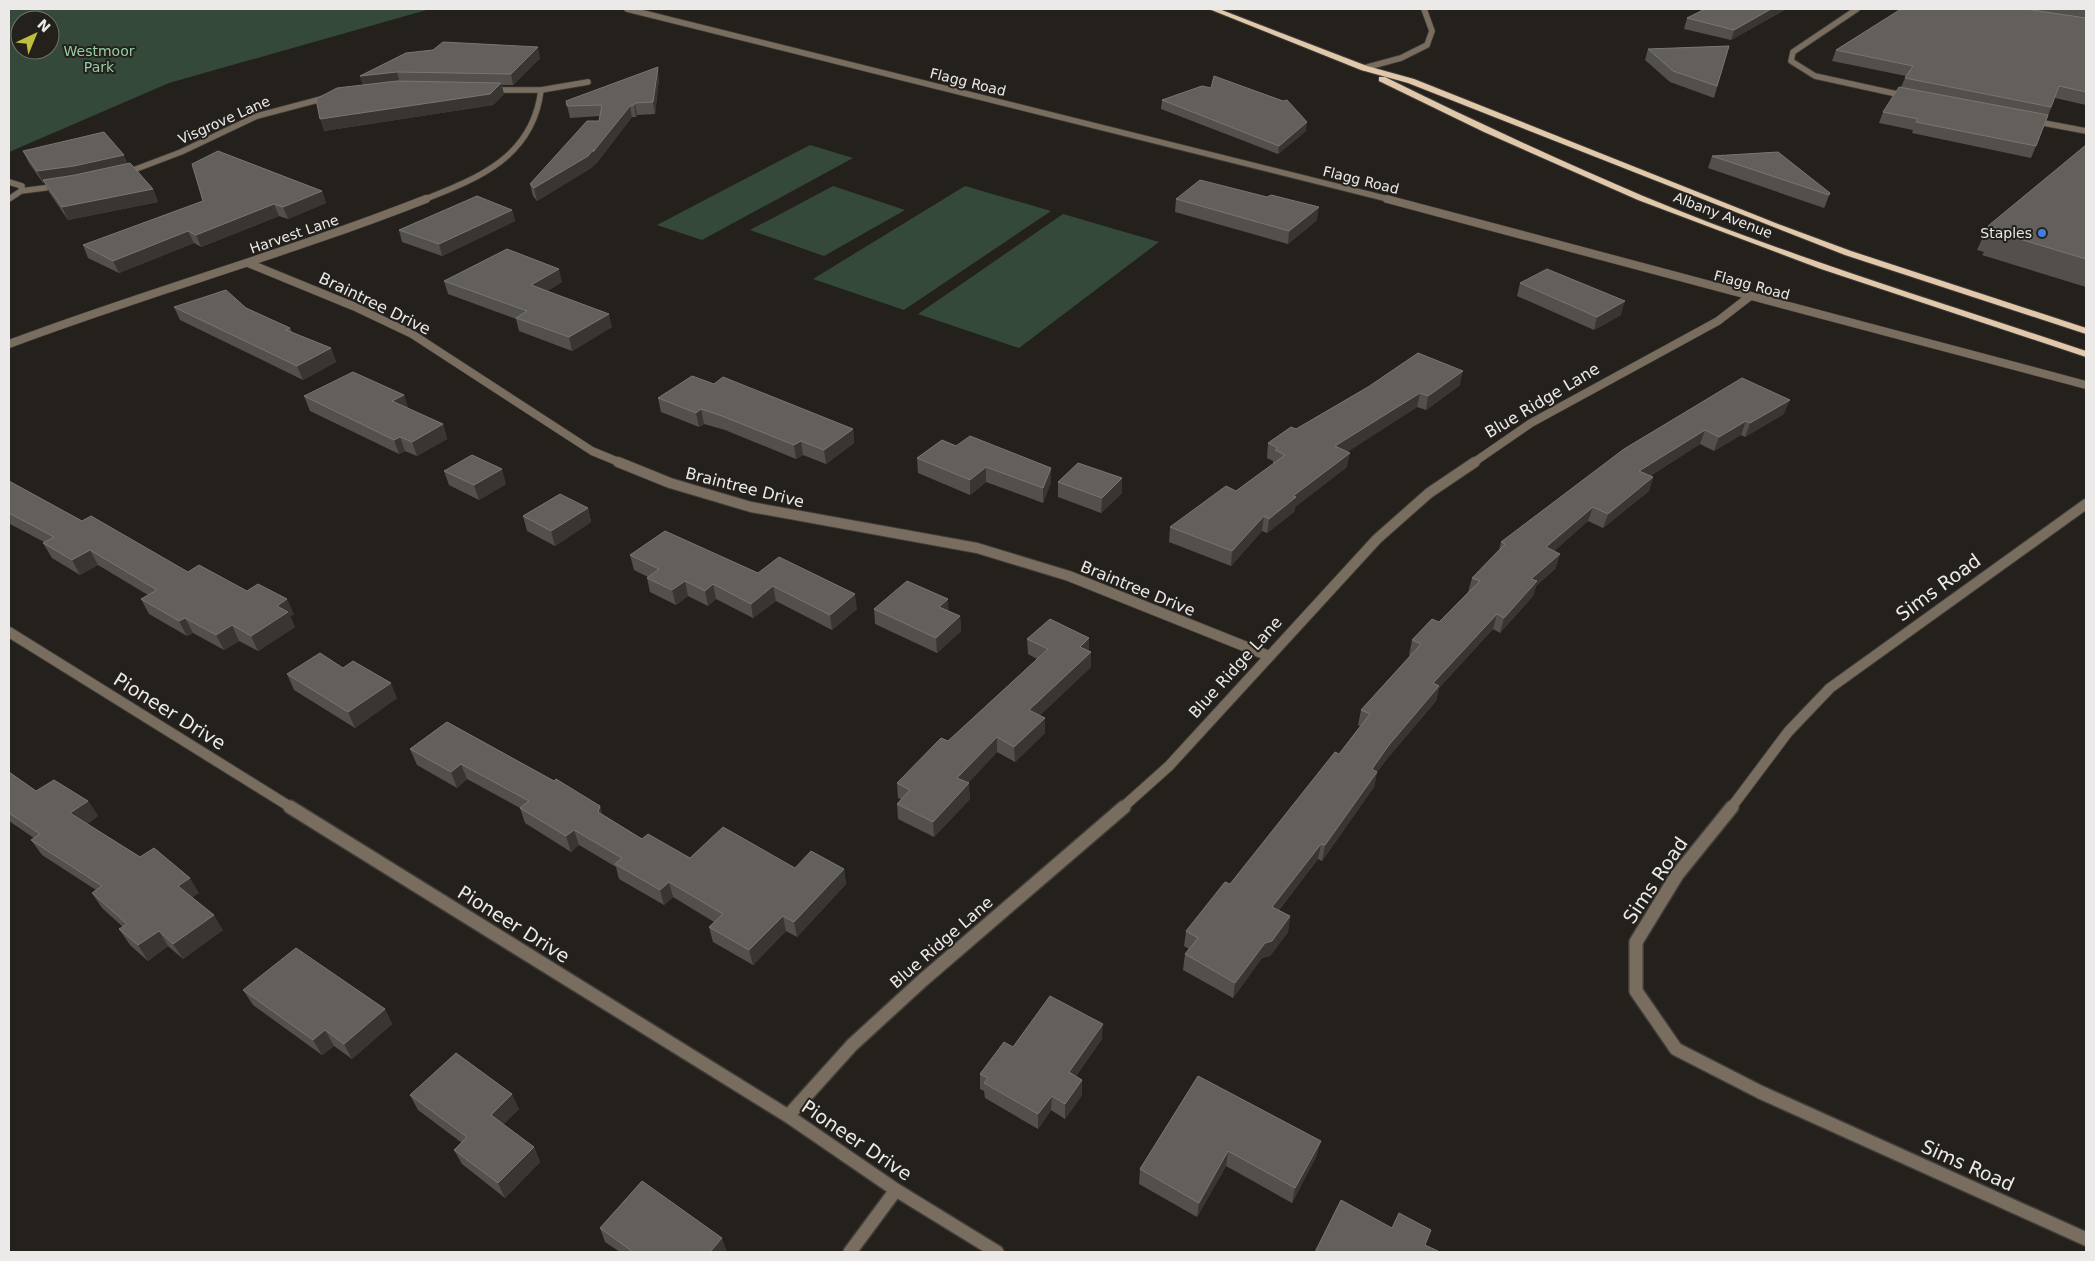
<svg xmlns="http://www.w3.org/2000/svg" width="2095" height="1261" font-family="'DejaVu Sans',sans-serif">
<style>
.green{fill:#34493a;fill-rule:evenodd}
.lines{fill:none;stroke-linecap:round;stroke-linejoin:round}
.minor-far3-casing{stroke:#403d39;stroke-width:7}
.minor-far2-casing{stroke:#403d39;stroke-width:9}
.minor-far1-casing{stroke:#403d39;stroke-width:12}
.minor-casing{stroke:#403d39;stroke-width:16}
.tertiary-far1-casing{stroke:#403d39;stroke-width:7}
.tertiary-casing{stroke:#403d39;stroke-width:9}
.trunk-casing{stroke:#403d39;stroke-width:2}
.minor-far3{stroke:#786d5f;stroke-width:5.5}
.minor-far2{stroke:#786d5f;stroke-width:8}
.minor-far1{stroke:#786d5f;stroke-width:10}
.minor{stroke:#786d5f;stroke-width:13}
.tertiary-far1{stroke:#786d5f;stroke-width:5.5}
.tertiary{stroke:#786d5f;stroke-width:8}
.trunk{fill:#e2c8aa;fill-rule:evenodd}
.wall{fill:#53504b}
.shaded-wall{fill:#393631}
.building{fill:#63605c;stroke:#787672}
.shop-dot{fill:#3f7fe0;stroke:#24211d;stroke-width:2}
.labels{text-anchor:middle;stroke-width:4;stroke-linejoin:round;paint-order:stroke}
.far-park-label{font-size:14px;fill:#95cfa5;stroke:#24211d}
.far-street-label{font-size:14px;fill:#eceae8;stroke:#24211d}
.far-poi-label{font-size:14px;fill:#eceae8;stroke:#24211d;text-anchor:end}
.street-label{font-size:16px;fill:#eceae8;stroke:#24211d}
.near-street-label{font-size:19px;fill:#eceae8;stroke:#24211d}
</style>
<rect width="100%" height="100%" fill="#24211d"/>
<path class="green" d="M9 9H430L169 83 9 152ZM20 20H50V50H20Z
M810 145 853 158 702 240 657 225Z
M833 186 905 210 824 256 750 230Z
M965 186 1051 211 904 310 813 279Z
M1063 214 1159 242 1019 348 918 314Z"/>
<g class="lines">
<defs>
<path id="minor-far3" d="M1857 9 1793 52 1791 61 1815 76 1906 96
M1364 68 1401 58 1427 45 1432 31 1424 9
M490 90H541L588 82
M2033 121 2086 131
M123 174 181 152 257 116 329 97
M9 182 22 186 21 191 9 199
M21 191 60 186
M423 200C479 178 533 157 541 90"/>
<path id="minor-far2" d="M248 263 353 306 412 334 592 451 621 463
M9 344C147 292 289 253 426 199
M1473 463 1531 423 1718 321 1749 297"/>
<path id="minor-far1" d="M618 462 670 483 751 507 977 548 1069 576 1269 656
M9 632 292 808
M1122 808 1169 766 1377 539 1429 493 1475 462
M1731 808 1788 732 1830 688 2086 504"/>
<path id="minor" d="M290 807 788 1116 896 1190 997 1252
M1732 807 1677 875 1636 942V991L1676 1049 1760 1092 2086 1239
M788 1116 852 1045 923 980 1124 807
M850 1252 896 1190"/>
<path id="tertiary-far1" d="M627 9 1392 200"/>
<path id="tertiary" d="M1387 199 2086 385"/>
<path id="trunk" d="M1209 9H1219L1367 66 1414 79 1778 224 1851 251 2086 328V334L1845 255 1408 83 1361 70Z
M1379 77H1385C1470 119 1556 159 1643 196 1787 256 1938 301 2086 351V357L1821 269 1638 200 1484 132 1379 81Z"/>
</defs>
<use href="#minor-far3" class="minor-far3-casing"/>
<use href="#minor-far2" class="minor-far2-casing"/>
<use href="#minor-far1" class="minor-far1-casing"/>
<use href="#minor" class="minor-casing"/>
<use href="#tertiary-far1" class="tertiary-far1-casing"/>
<use href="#tertiary" class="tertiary-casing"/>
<use href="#trunk" class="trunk-casing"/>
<use href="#minor-far3" class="minor-far3"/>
<use href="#minor-far2" class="minor-far2"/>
<use href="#minor-far1" class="minor-far1"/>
<use href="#minor" class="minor"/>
<use href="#tertiary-far1" class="tertiary-far1"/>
<use href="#tertiary" class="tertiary"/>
<use href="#trunk" class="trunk"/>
</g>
<path class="wall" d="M1705 9H1786L1731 40 1684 29 1687 18Z
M1901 9H2086V105L2055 98 2036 146 2031 158 1912 133 1913 130 1879 123 1883 112 1901 87 1906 76 1832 61 1836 50Z
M1729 46 1714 98 1670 82 1645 60 1648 49Z
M406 53 540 58 513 85H502L504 94 493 105 324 131 363 85 360 76Z
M659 78 655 114 637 115 636 117H632L596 164V163L591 168 537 201 533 196 530 184 599 121 600 116 570 118 566 101Z
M1211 88 1306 131 1278 154 1161 109 1162 100Z
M2086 145V287L1982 255 1984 252 1977 250 1988 226Z
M23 151 127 163 153 189 158 202 68 220 49 192 45 183H43L29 163Z
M1712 156 1830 193 1825 206 1824 208 1708 168Z
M322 191 326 203 288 219 279 216 201 247 194 243 119 273 88 258 83 245Z
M1176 199 1317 220 1288 244 1175 212Z
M512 210 515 221 442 256 402 242 399 230Z
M444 281 562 282 547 291 612 327 572 351 519 331 516 319 448 294Z
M1520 283 1621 315 1594 330 1517 296Z
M174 307 246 308 290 328 292 332 331 348 336 362 303 380 180 320Z
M1742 378 1784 414 1745 437 1741 435 1714 451 1700 444 1650 476 1653 477 1649 491 1603 528 1588 521 1554 551 1556 568 1536 586 1533 596 1500 633 1493 629 1439 688 1436 701 1386 760 1377 772 1374 787 1322 861 1318 859 1279 910 1290 916 1288 932 1270 956 1262 958 1233 998 1183 970 1185 954 1189 949 1184 946 1186 931 1230 884 1339 754 1360 726 1358 725 1361 710 1410 656 1409 655 1412 640 1439 622 1468 592 1472 578 1499 550 1501 542Z
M714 384 853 429 854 443 826 464 803 455 796 459 725 430 704 424 699 427 661 412 658 398Z
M1460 385 1426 410 1417 407 1347 452V467L1295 507 1294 512 1267 533 1262 531 1231 566 1169 542 1170 527 1236 491 1273 464V461L1267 458 1268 443 1296 429 1368 387Z
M404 395 408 409 443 424 447 439 417 456 405 451 399 454 310 411 304 396Z
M942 440 1051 482 1043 503 986 482 970 495 918 473 917 458Z
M444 471 506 484 479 500 449 485Z
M9 481 82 521 188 572 247 591 294 614 290 616 295 627 258 651 239 641 224 650 193 633 187 636 149 614 141 599 148 595 98 565 80 575 52 558 43 543 44 542 10 524 9 525Z
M1058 482 1122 493 1101 513 1058 497Z
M588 508 591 522 555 546 527 531 523 516Z
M630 555 758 573 857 609 832 630 776 601 753 618 716 599 708 606 688 596 676 605 650 592 647 578 648 577 634 570Z
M874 609 948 611 960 616 961 631 937 653 875 624Z
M1089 638V651L1091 667 1040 715 1045 733 1015 762 997 752 968 783 970 799 934 837 898 819 897 804 901 799 898 798 897 783 948 741 1037 659 1028 654 1027 639Z
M343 668 397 698 355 728 294 690 287 674Z
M447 722 600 806 602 814 642 839 690 858 795 868 844 869 846 884 797 937 786 931 753 965 713 942 709 927 714 922 673 897 664 905 619 879 616 867 579 845 571 852 525 823 520 808 467 779 457 788 417 765 410 749Z
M9 772 36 791 88 801 98 816 87 824 199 893 192 897 223 930 183 959 168 946 148 961 130 945 119 929 123 927 102 908 92 893 96 890 42 855 31 840 34 838 9 821Z
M243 990 385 1009 392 1024 352 1059 334 1046 322 1055 253 1005Z
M1102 1039 1076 1076 1082 1080V1095L1065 1119 1051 1110 1038 1129 985 1098 984 1091 980 1089V1074L1013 1047Z
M1198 1076 1317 1155 1292 1203 1226 1166 1197 1217 1139 1184 1140 1169Z
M410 1095 519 1109 503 1124 534 1147 540 1162 505 1198 462 1164 454 1150 462 1143 418 1110Z
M600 1228 727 1252H620L605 1242Z"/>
<path class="shaded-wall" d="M1771 9H1786L1731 40 1734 30Z
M538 47 540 58 513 85 511 74Z
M658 67 659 78 655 114 653 102Z
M397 72 400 83 364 88 360 76Z
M501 83 504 94 493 105 324 131 320 119Z
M635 103 637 115 636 117 634 105Z
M630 106 632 117 596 164V163L591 168 537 201 534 188Z
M1307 122 1306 131 1278 154 1279 146Z
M124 155 129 167 43 180 45 183H43L37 171Z
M153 189 158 202 68 220 62 207Z
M322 191 326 203 288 219 283 207Z
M274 204 279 216 201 247 196 235Z
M1319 207 1317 220 1288 244 1289 231Z
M512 210 515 221 442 256 439 244Z
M188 231 194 243 119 273 113 261Z
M559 269 562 282 535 298 531 285Z
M1625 301 1621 315 1594 330 1597 317Z
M609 314 612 327 572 351 569 337Z
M331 348 336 362 303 380 297 366Z
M1463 371 1460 385 1426 410 1428 396Z
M1420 393 1417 407 1333 461 1335 446Z
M404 395 409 409 392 401Z
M1790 400 1784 414 1745 437 1750 423Z
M701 409 704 424 699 427 696 413Z
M1746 421 1741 435 1714 451 1719 437Z
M443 424 447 439 417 456 412 442Z
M853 429 854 443 826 464 824 450Z
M1705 430 1700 444 1635 485 1639 471Z
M400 437 405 451 399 454 394 440Z
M801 441 803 455 796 459 794 445Z
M1350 453 1347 467 1295 507 1294 512 1267 533 1269 519 1293 496Z
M986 467V482L970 495V480Z
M1051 468V482L1043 503V488Z
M502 469 506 484 479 500 474 485Z
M1653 477 1649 491 1603 528 1608 514Z
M1122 478V493L1101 513 1102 498Z
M1593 507 1588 521 1542 562 1546 547Z
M588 508 591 522 555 546 551 531Z
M1264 516 1262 531 1231 566 1232 551Z
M90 550 98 565 80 575 72 560Z
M1560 554 1556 568 1536 586 1533 596 1500 633 1504 618 1531 579Z
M685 581 688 596 676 605 672 590Z
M713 584 716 599 708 606 705 591Z
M773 586 776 601 753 618 751 604Z
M855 594 857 609 832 630 830 615Z
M287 599 294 614 290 616 295 627 258 651 251 636 277 606Z
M948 599 949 614 939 607Z
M1497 614 1493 629 1439 688 1436 701 1386 760 1377 772 1374 787 1322 861 1325 845 1372 769 1433 683Z
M960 616 961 631 937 653 936 638Z
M185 618 193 633 187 636 179 621Z
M232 625 239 641 224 650 216 635Z
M1089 638V653L1080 647Z
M1091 652V667L1030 725 1029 710Z
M391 683 397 698 355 728 348 712Z
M1045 718V733L1015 762 1014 747Z
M997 737V752L958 793 957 778Z
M461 764 467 779 457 788 451 772Z
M969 783 970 799 934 837 933 822Z
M88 801 98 816 80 829 70 813Z
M600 806 604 821 598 812Z
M574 830 579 845 571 852 566 836Z
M1321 844 1318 859 1269 922 1272 907Z
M844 869 846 884 797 937 794 922Z
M190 878 199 893 187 901 178 886Z
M669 882 673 897 664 905 660 890Z
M214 915 223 930 183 959 173 944Z
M783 916 786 931 753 965 749 950Z
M1290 916 1288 932 1270 956 1262 958 1233 998 1235 983 1265 943Z
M159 931 168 946 148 961 138 945Z
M385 1009 392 1024 352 1059 344 1044Z
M1103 1024 1102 1039 1068 1087 1069 1072Z
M325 1030 334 1046 322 1055 313 1040Z
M1082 1080V1095L1065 1119V1104Z
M512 1094 519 1109 498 1130 491 1115Z
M1052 1096 1051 1110 1038 1129V1114Z
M1321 1141 1317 1155 1292 1203 1295 1188Z
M534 1147 540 1162 505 1198 498 1183Z
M1228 1151 1226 1166 1197 1217 1199 1203Z
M722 1238 727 1252H710Z"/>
<path class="building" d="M1705 9H1771L1734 30 1687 18Z
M1901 9H2025L2086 18V92L2059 86 2051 107 1905 78 1913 66 1836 50Z
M443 42 538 47 511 74 397 72 360 76 406 53 433 50Z
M1729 46 1717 86 1673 71 1648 49Z
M658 67 653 102 635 103 634 105 630 106 593 152 594 149 588 156 534 188 530 184 587 121H599L602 105 567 106 566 101Z
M1214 76 1283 101 1287 100 1307 122 1279 146 1162 100 1202 86 1211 88Z
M397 81 501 83 490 94 320 119 316 99 337 88Z
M1899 87 2048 115 2036 146 1916 122 1918 119 1883 112Z
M104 132 124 155 74 166 37 171 23 151Z
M2086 145V259L1993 231 1996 228 1988 226Z
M218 151 322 191 283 207 274 204 196 235 188 231 113 261 83 245 203 201 192 164Z
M1778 152 1830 193 1829 195 1712 156Z
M130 163 153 189 62 207 43 180 75 175Z
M1200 180 1267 197 1271 195 1319 207 1289 231 1176 199Z
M477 196 512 210 439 244 399 230Z
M507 249 559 269 531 285 609 314 569 337 516 318 527 311 444 281Z
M1547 269 1625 301 1597 317 1520 283Z
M226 290 246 308 290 328 286 330 331 348 297 366 174 307Z
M1418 353 1463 371 1428 396 1420 393 1335 446 1350 453 1293 496 1296 497 1269 519 1264 516 1232 551 1170 527 1226 486 1236 491 1285 455 1275 450 1278 448 1268 443 1291 427 1296 429 1368 387Z
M353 372 404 395 392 401 443 424 412 442 400 437 394 440 304 396Z
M692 376 714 384 723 377 853 429 824 450 801 441 794 445 722 416 701 409 696 413 658 398Z
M1742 378 1790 400 1750 423 1746 421 1719 437 1705 430 1639 471 1653 477 1608 514 1593 507 1546 547 1560 554 1531 579 1537 581 1504 618 1497 614 1433 683 1439 686 1389 745 1372 769 1377 772 1325 845 1321 844 1272 907 1290 916 1272 941 1265 943 1235 983 1185 954 1198 938 1186 931 1225 882 1230 884 1335 752 1339 754 1370 714 1361 710 1421 644 1412 640 1432 619 1439 622 1480 581 1472 578 1505 544 1501 542 1624 449Z
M970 436 1051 468 1043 488 986 467 970 480 917 458 942 440 956 446Z
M472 455 502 469 474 485 444 471Z
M1078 463 1122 478 1102 498 1058 482Z
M9 481 82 521 91 516 188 572 199 565 247 591 258 584 287 599 277 606 288 612 251 636 232 625 216 635 185 618 179 621 141 599 157 590 90 550 72 560 43 543 54 537 9 513Z
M560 494 588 508 551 531 523 516Z
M665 531 758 573 779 557 855 594 830 615 773 586 751 604 713 584 705 591 685 581 672 590 647 578 659 569 630 555Z
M907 581 948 599 939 607 960 616 936 638 874 609Z
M1050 619 1089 638 1080 647 1091 652 1029 710 1045 718 1014 747 997 737 957 778 969 783 933 822 897 804 910 790 897 783 941 738 948 741 1048 649 1027 639Z
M320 653 343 668 353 661 391 683 348 712 287 674Z
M447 722 554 781 556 779 600 806 598 812 642 839 648 834 690 858 723 827 795 868 811 851 844 869 794 922 783 916 749 950 709 927 723 914 669 882 660 890 615 864 622 858 574 830 566 836 520 808 529 801 461 764 451 772 410 749Z
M9 772 36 791 54 780 88 801 70 813 140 857 154 848 190 878 178 886 214 915 173 944 159 931 138 945 119 929 127 924 92 893 102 886 31 840 40 834 9 813Z
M296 948 385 1009 344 1044 325 1030 313 1040 243 990Z
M1050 996 1103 1024 1069 1072 1082 1080 1065 1104 1052 1096 1038 1114 984 1083 988 1078 980 1074 1004 1042 1013 1047Z
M456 1053 512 1094 491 1115 534 1147 498 1183 454 1150 467 1137 410 1095Z
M1198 1076 1321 1141 1295 1188 1228 1151 1199 1203 1140 1169Z
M642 1181 722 1238 710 1252H633L600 1228Z
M1341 1200 1392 1228 1399 1213 1431 1230 1425 1245 1440 1252H1315Z"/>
<circle class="shop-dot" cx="2042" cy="233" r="5"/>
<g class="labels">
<g class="far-park-label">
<text x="99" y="56">Westmoor<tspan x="99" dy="16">Park</tspan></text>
</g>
<g class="far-street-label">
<text transform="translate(968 82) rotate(14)" y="5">Flagg Road</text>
<text transform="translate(224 120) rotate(-24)" y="5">Visgrove Lane</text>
<text transform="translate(1361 180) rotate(14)" y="5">Flagg Road</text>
<text transform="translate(1723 215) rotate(21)" y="5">Albany Avenue</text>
<text transform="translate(294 234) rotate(-19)" y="5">Harvest Lane</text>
<text transform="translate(1752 285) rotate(15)" y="5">Flagg Road</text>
</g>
<g class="far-poi-label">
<text x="2032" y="238">Staples</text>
</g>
<g class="street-label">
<text transform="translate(375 303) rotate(26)" y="6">Braintree Drive</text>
<text transform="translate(1542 400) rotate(-31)" y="6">Blue Ridge Lane</text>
<text transform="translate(745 487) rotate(14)" y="6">Braintree Drive</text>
<text transform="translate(1138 588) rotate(22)" y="6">Braintree Drive</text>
<text transform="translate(1235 667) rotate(-48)" y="6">Blue Ridge Lane</text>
<text transform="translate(941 942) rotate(-41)" y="6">Blue Ridge Lane</text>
</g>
<g class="near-street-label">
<text transform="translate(1938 587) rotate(-36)" y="7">Sims Road</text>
<text transform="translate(170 711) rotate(32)" y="7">Pioneer Drive</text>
<text transform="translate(1655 880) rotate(-56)" y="7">Sims Road</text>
<text transform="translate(514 924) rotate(32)" y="7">Pioneer Drive</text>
<text transform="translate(857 1140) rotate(34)" y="7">Pioneer Drive</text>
<text transform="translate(1968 1165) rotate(24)" y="7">Sims Road</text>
</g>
</g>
<rect width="2095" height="1261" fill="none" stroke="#eceae8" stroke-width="20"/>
<g transform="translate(35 35) rotate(44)"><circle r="24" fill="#24211d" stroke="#74716e"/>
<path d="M0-4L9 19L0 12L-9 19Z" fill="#c0be40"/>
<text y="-8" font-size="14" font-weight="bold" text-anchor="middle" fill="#eceae8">N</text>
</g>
</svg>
